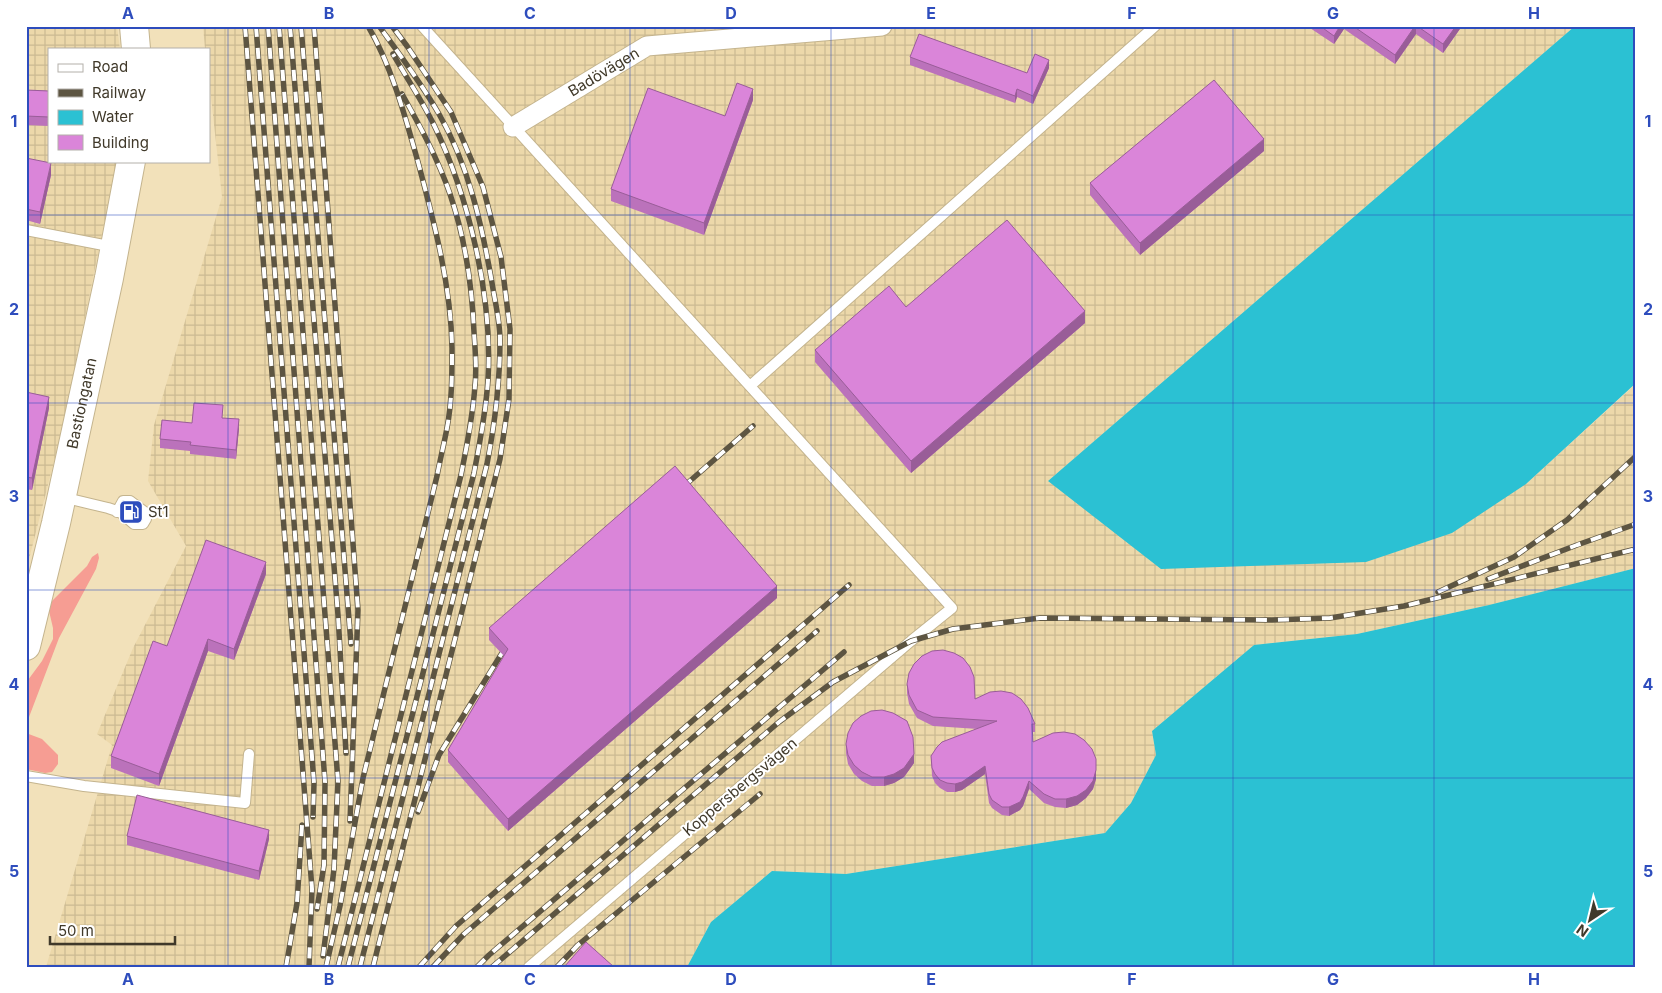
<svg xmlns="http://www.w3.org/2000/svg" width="1662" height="993" font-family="Inter,sans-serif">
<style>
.industrial{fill:url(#industrial-grid)}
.green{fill:#f69d93}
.water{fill:#2bc1d3}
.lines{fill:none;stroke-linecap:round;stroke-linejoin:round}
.lane-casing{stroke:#c4b48e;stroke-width:12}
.street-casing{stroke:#c4b48e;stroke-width:21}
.secondary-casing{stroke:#c4b48e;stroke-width:30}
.lane{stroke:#fff;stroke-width:10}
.street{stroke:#fff;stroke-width:19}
.secondary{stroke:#fff;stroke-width:28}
.rail-casing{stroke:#5d5542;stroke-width:5.5}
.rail{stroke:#fff;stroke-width:4;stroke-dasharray:11;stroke-linecap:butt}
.wall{fill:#bb72bb}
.shaded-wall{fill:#995d98}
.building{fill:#da85d9;stroke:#995d98}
.grid{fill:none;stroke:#2e4dbd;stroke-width:1;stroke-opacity:0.55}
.labels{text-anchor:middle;stroke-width:4;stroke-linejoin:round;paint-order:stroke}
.street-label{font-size:15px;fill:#40392a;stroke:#fff}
.poi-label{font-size:15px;fill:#40392a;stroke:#fff;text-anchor:start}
.neatline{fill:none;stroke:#2e4dbd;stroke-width:2}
.grid-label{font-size:16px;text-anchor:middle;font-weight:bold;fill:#2e4dbd}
</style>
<defs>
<pattern id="industrial-grid" width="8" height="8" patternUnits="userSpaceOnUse" patternTransform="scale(1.25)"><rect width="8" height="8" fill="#ecd8aa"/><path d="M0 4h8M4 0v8" fill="none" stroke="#cbba92"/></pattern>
</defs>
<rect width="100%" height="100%" fill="#f2e1ba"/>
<path class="industrial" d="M26 26H117L120 49H49V161H117L115 175 103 229 62 430 26 571Z
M203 26H1575L1048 481 1526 484 1636 384V568L1489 605 1357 634 1254 645 1152 731 1156 755 1131 803 1105 833 846 874 772 871 711 922 687 967H46L112 745 97 734 133 648 186 546 148 481 154 425 222 197 209 79V49H205Z"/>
<path class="green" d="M98 553 99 558 96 569 59 638 26 725V686L28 680 42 661 53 639V628L49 611 51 602 87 566 92 557Z
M26 733 42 739 58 755V764L52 772 45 773 26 769Z"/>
<path class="water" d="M1575 26H1636V383L1526 484 1452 533 1366 562 1161 569 1048 481Z
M1636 568V967H687L711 922 772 871 846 874 1105 833 1131 803 1156 755 1152 731 1254 645 1357 634 1489 605Z"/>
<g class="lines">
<defs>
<path id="lane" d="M422 26 952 608 911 641 529 967
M26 230 114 247
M750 386 1155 26
M62 497 108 508 120 512 134 524H143L146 519V513L130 501H123L117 512
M26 776 84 786 245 803 249 754"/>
<g id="street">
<path id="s1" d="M513 127 647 46 882 26"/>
</g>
<g id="secondary">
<path d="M134 26 136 49"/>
<path id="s2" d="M26 646 56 523 109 278 131 161"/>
</g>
</defs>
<use href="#lane" class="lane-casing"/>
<use href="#street" class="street-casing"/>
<use href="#secondary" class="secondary-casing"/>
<use href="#lane" class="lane"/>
<use href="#street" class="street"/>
<use href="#secondary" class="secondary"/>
<defs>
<path id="rail" d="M245 26 312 889 309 967
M256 26 314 783 313 817
M268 26 325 782 324 865 317 909
M279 26 338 781 334 869 323 956
M290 26 338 615 346 753
M301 26 351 644
M314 26 358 610 350 821
M683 487 753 426
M1488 579 1577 545 1636 524
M1438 592 1514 557 1567 520 1636 456
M418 812 439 755 502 653
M286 967 297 903 302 825
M326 967 340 906 363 778 437 476C440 460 444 444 447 428 452 402 452 375 452 348 451 285 434 222 418 162 405 116 392 67 368 26
M338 967 461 475C467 445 473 416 475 385 477 368 475 349 474 332 472 285 465 238 450 194 438 159 420 126 402 94
M348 967 474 473C480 442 486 411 488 380 493 298 469 196 433 123 421 99 406 77 393 54
M360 967 487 464C495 423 500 382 500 340 500 321 495 302 492 283 482 226 469 166 439 114 421 83 400 55 379 26
M373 967 500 459 509 399 510 329 501 257 483 187 451 112 407 46 392 26
M419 967 456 926 849 585
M433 967 464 934 499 904 817 631
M477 967 489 955 844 652
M492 967 779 722 833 682 911 641 953 629 1040 618 1272 620 1330 618 1404 606 1636 549
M557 967 578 945 760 794"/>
</defs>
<use href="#rail" class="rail-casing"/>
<use href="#rail" class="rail"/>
</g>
<path class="wall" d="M1307 26H1462L1443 53 1416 34 1395 64 1344 29 1334 44Z
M910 57 1027 73 1049 68 1033 104 1017 97 1015 103 910 65Z
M26 90 49 91V126L26 125Z
M753 100 704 235 611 201V189L725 116Z
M1264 151 1140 255 1090 195V183Z
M26 158 51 175 40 224 26 220Z
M906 307 1085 323 911 473 815 362V350Z
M26 392 49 408 32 490 26 489Z
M223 418 239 428 236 459 190 454V451L160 448V439L192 423Z
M266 574 234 660 208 651 159 786 111 768V756L167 646Z
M777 598 508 831 448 762V750L504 656 489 640V628Z
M907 684 975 699 1035 724V732H1033V742L1096 779 1093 789 1086 798 1077 805 1066 808 1055 807 1044 803 1029 789 1023 806 1020 810 1009 816 1002 815 992 808 989 803 985 774 962 790 955 792H947L940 788 935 783 932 776 931 756 978 729 933 726 917 718 909 704 907 693Z
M846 744 914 763 904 777 894 783 884 786H872L862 781 854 774 848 764 846 753Z
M127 836 269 839 259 880 127 845Z"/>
<path class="shaded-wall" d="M1340 26H1344V29L1334 44V36Z
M1415 26H1416V34L1395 64V55Z
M1456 26H1462L1443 53V44Z
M1049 60V68L1033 104V96Z
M753 89V100L704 235V223Z
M1017 89V97L1015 103V96Z
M1264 139V151L1140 255V243Z
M51 163V175L40 224V212Z
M1085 311V323L911 473V461Z
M49 397V408L32 490V478Z
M239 419V428L236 459V450Z
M266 562V574L234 660V649Z
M777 586V598L508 831V819Z
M208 639V651L159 786V774Z
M914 754V763L904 777 894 783 884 786V777Z
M985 766V774L962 790 955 792V784Z
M1096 770V779L1093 789 1086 798 1077 805 1066 808V799Z
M1029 781V789L1023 806 1020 810 1009 816V807Z
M269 830V839L259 880V871Z"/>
<path class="building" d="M1320 26H1340L1334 36Z
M1353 26H1415L1395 55Z
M1417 26H1456L1443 44Z
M919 34 1027 73 1035 54 1049 60 1033 96 1017 89 1015 96 910 57Z
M1214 80 1264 139 1140 243 1090 183Z
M737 83 753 89 704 223 611 189 648 88 725 116Z
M26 90 49 91V117L26 116Z
M26 158 51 163 40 212 26 209Z
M1007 220 1085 311 911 461 815 350 889 286 906 307Z
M26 392 49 397 32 478 26 477Z
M194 403 223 405 222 418 239 419 236 450 190 445 191 442 160 439 162 420 192 423Z
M675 466 777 586 508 819 448 750 508 649 489 628Z
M206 540 266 562 234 649 208 639 159 774 111 756 153 641 167 646Z
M943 650 954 653 963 658 970 667 974 677 975 699 990 692 1001 691 1012 693 1021 699 1028 708 1035 724H1032L1033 742 1053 733 1064 732 1075 734 1084 740 1092 749 1096 759V770L1093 781 1086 790 1077 796 1066 799H1055L1044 794 1029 781 1023 797 1020 802 1009 807H1002L992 800 989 794 985 766 962 782 955 784 947 783 940 780 935 774 932 768 931 756 937 747 942 742 997 721 933 717 917 710 909 695 907 684 909 673 914 664 922 656 932 651Z
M882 710 893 713 907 721 913 737 914 754 904 768 894 774 884 777H872L862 772 854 765 848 755 846 744 848 733 853 723 861 716 871 711Z
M137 795 269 830 259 871 127 836Z
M586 942 614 967H564Z"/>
<path class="grid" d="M228 26V967M429 26V967M630 26V967M831 26V967M1032 26V967M1233 26V967M1434 26V967M26 215H1636M26 403H1636M26 590H1636M26 778H1636"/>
<defs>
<symbol id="fuel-square" viewBox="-11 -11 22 22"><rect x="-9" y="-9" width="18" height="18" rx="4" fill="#2e4dbd" stroke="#fff"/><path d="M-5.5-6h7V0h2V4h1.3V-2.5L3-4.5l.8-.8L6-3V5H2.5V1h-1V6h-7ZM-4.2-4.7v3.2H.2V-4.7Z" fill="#fff"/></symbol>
</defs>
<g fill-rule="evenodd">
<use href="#fuel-square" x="117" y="498" width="28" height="28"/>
</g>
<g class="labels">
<g class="street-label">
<text dy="5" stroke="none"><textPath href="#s1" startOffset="106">Badövägen</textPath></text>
<text dy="5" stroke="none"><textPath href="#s2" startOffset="249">Bastiongatan</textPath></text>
<text transform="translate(740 787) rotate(-40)" y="5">Koppersbergsvägen</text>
</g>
<g class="poi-label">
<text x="148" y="517">St1</text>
</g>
</g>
<rect width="1662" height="993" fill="none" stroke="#ffffff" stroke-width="55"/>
<rect x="48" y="48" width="162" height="115" fill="#ffffff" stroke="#b3b0aa"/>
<rect x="58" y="64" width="25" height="8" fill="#ffffff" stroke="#b3b0aa"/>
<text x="92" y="72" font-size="15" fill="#40392a">Road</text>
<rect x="58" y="89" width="25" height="8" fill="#5d5542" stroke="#b3b0aa"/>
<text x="92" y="98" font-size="15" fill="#40392a">Railway</text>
<rect x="58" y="110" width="25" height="15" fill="#2bc1d3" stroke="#b3b0aa"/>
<text x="92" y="122" font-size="15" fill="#40392a">Water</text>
<rect x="58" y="135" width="25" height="15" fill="#da85d9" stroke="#b3b0aa"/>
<text x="92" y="148" font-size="15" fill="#40392a">Building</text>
<g transform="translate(1590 920) rotate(215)" stroke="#ffffff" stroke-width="4" paint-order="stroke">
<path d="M0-4L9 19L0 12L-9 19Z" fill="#40392a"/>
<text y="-8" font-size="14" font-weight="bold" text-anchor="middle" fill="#40392a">N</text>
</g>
<path d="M50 936v8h125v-8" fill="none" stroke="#40392a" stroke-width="2.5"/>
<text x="58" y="936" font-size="15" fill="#40392a" stroke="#ffffff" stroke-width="4" paint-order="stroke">50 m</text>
<rect x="28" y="28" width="1606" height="938" class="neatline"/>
<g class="grid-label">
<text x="128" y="19">A</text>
<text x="329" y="19">B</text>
<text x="530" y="19">C</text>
<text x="731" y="19">D</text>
<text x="931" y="19">E</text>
<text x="1132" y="19">F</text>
<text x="1333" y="19">G</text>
<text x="1534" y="19">H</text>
<text x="14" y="127">1</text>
<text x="1648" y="127">1</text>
<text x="14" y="315">2</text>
<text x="1648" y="315">2</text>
<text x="14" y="502">3</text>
<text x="1648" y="502">3</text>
<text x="14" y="690">4</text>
<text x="1648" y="690">4</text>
<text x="14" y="877">5</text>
<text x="1648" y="877">5</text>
<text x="128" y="985">A</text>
<text x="329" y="985">B</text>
<text x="530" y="985">C</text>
<text x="731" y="985">D</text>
<text x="931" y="985">E</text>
<text x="1132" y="985">F</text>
<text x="1333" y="985">G</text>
<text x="1534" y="985">H</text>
</g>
</svg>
